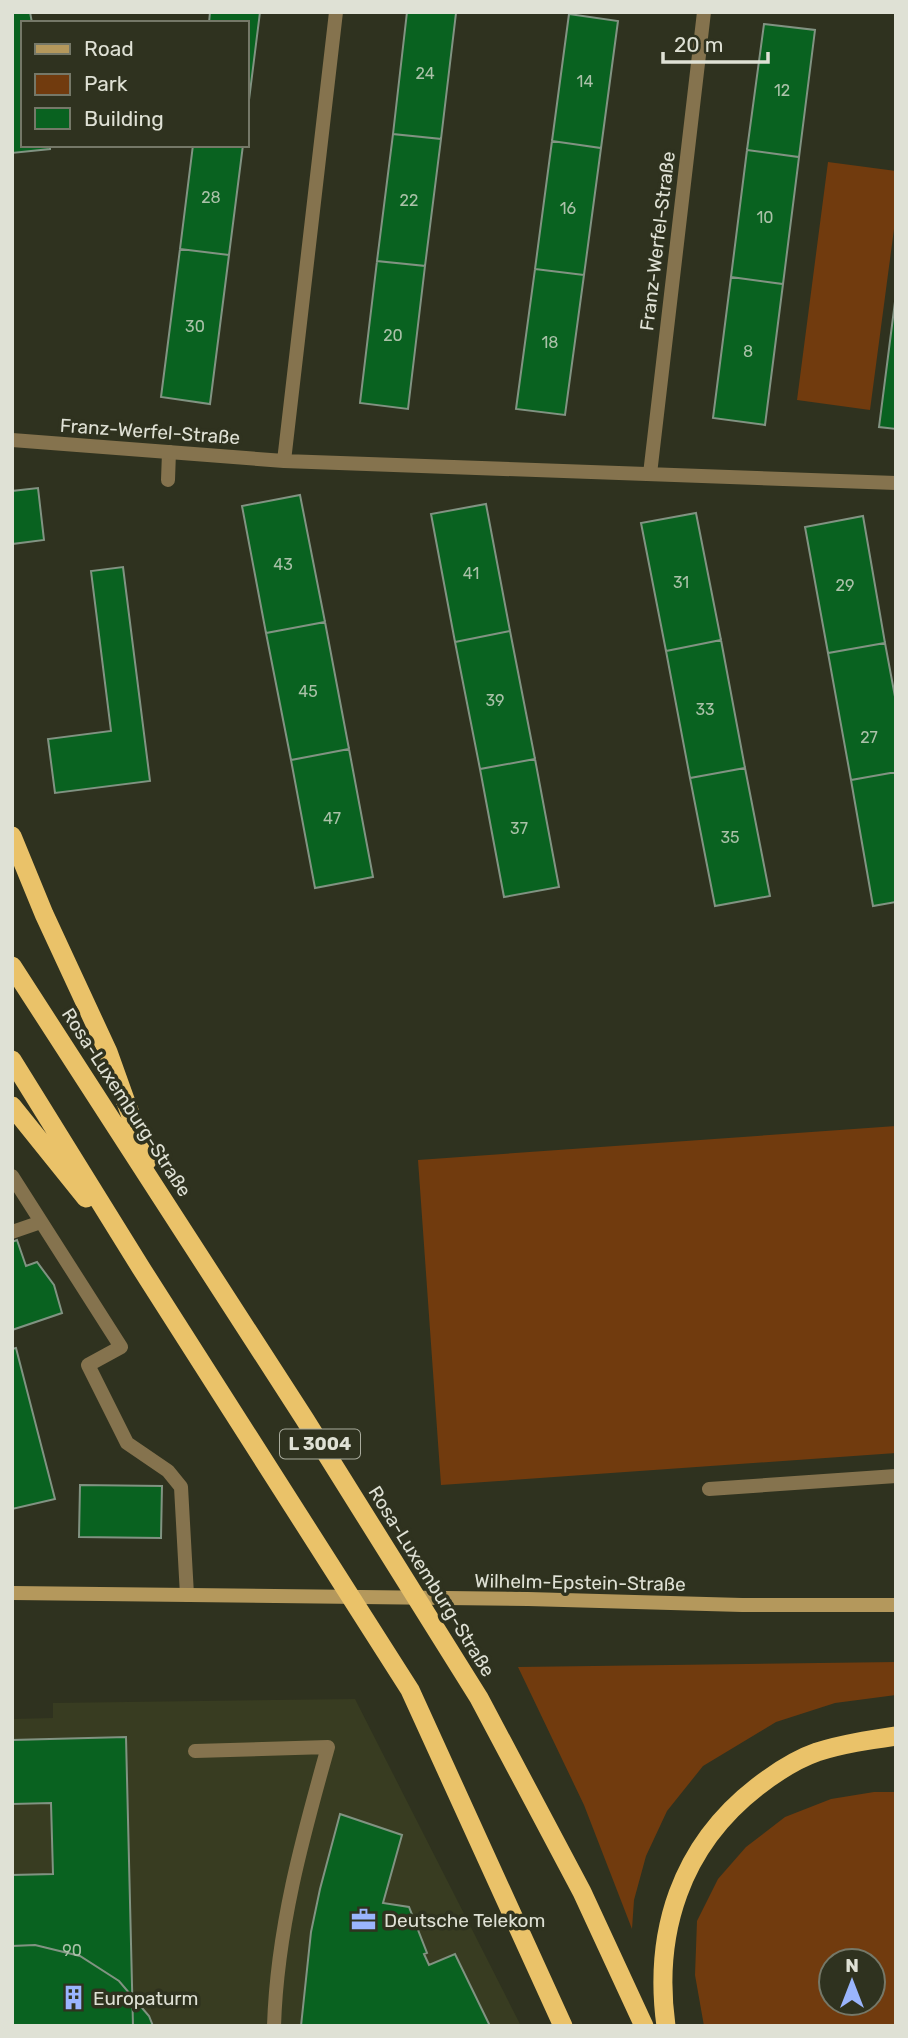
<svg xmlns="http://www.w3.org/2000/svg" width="908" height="2038" font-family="Rubik,sans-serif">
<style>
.built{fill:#383c21}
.green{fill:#713b0e;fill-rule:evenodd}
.building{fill:#096220;stroke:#819382;stroke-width:2}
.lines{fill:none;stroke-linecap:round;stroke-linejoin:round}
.service{stroke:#85734e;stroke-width:14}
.minor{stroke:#85734e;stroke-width:14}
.secondary{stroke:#b4985c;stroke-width:14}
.trunk{stroke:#eac269;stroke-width:19}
.labels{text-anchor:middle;stroke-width:7;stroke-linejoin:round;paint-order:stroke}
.number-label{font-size:16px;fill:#aac1a8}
.shield{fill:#2f321f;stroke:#aaac9e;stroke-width:2}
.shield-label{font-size:18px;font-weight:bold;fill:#dfe1d5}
.street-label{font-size:19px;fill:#dfe1d5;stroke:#2f321f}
.poi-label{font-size:19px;fill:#dfe1d5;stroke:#2f321f;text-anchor:start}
</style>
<rect width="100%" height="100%" fill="#2f321f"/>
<path class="built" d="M355 1699 521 2026H12V1719L53 1718V1703Z"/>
<path class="green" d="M828 162 896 171V214L870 410 797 400Z
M896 1126V1453L441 1485 418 1160Z
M896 1662V1695L835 1703 776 1722 703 1766 667 1811 646 1856 634 1900 632 1929 584 1805 518 1667Z
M874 1792H896V2026H704L695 1975 697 1921 718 1879 746 1847 785 1817 831 1799ZM831 1961H873V2003H831Z"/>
<path class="building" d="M12 12H30L32 23H23V145H50V149L12 153Z
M210 12H260L247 116V23H209Z
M407 12 456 13 441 139 393 134Z
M569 14 618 21 601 148 552 141Z
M764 24 815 30 799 157 747 150Z
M393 134 441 139 425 266 377 261Z
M552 141 601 148 584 275 535 269Z
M193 145H243L229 255 180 249Z
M747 150 799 157 783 284 731 277Z
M180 249 229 255 210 404 161 397Z
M377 261 425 266 408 409 360 403Z
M535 269 584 275 565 415 516 409Z
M731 277 783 284 765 425 713 418Z
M896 294V429L879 427Z
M38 488 44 540 12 544V491Z
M300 495 325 622 266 633 242 506Z
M486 504 510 631 455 642 431 514Z
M696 513 721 640 666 651 641 523Z
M863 516 885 643 828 653 805 527Z
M123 567 150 781 55 793 48 739 111 731 91 571Z
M325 622 349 749 291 760 266 633Z
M510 631 535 759 480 769 455 642Z
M721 640 745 768 690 778 666 651Z
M885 643 896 702V772L851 780 828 653Z
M349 749 373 877 315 888 291 760Z
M535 759 559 887 504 897 480 769Z
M745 768 770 896 715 906 690 778Z
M896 772V902L873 906 851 780Z
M17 1240 26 1266 37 1262 54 1285 62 1313 12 1330V1242Z
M16 1348 55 1499 12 1509V1349Z
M80 1485 162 1486 161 1538 79 1537Z
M126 1737 133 2026H12V1875L53 1874 51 1803 12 1804V1740Z
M340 1814 402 1835 383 1903 409 1907 427 1953 424 1954 429 1965 455 1954 490 2026H301L311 1932 320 1889Z
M35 1945 80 1956 119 1981 149 2016 153 2026H12V1946Z"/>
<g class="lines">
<path class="service" d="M168 480 169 452
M12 1176 121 1347 88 1365 127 1443 168 1471 181 1487 187 1595
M12 1232 41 1222
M709 1489 896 1476
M195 1751 328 1747C302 1839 277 1930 274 2026"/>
<path class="minor" d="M12 440 284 461 896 483
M284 461 336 12
M650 474 704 12"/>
<path class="secondary" d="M12 1593 528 1599 742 1605H896"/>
<path class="trunk" d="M12 836 44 914 108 1052 147 1161
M12 966 304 1418 479 1698 582 1892 644 2026
M12 1060 141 1268 410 1690 563 2026
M12 1106 86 1198
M666 2026C653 1932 681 1846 757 1787 775 1773 794 1760 817 1752 842 1744 869 1740 896 1736"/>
</g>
<defs>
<symbol id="office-bare" viewBox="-9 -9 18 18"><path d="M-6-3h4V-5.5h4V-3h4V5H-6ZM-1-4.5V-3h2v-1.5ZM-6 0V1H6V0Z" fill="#9ab5fd" stroke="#2f321f" stroke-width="2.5" paint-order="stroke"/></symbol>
<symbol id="building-bare" viewBox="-9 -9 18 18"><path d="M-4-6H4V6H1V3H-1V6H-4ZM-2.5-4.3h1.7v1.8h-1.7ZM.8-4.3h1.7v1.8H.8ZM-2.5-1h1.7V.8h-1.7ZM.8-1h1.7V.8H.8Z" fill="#9ab5fd" stroke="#2f321f" stroke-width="2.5" paint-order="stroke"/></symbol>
</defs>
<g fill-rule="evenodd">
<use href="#office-bare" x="346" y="1902" width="35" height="35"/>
<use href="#building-bare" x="56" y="1980" width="35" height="35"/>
</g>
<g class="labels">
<g class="number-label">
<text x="425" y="79">24</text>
<text x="585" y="87">14</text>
<text x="782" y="96">12</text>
<text x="211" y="203">28</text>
<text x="409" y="206">22</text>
<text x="568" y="214">16</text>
<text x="765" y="223">10</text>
<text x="195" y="332">30</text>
<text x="393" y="341">20</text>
<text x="550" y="348">18</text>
<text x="748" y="357">8</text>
<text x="283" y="570">43</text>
<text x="471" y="579">41</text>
<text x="681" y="588">31</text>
<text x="845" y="591">29</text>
<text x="308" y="697">45</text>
<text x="495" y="706">39</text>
<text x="705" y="715">33</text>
<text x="869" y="743">27</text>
<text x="332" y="824">47</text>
<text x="519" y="834">37</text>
<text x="730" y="843">35</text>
<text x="72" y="1956">90</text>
</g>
<rect class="shield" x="280" y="1429.5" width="80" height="29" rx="5"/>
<g class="shield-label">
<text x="320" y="1450">L 3004</text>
</g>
<g class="street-label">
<text transform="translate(657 241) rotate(-83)" y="7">Franz-Werfel-Straße</text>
<text transform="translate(150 431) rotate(4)" y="7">Franz-Werfel-Straße</text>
<text transform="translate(127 1102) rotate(57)" y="7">Rosa-Luxemburg-Straße</text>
<text transform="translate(432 1581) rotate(58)" y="7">Rosa-Luxemburg-Straße</text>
<text transform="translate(580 1582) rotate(1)" y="7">Wilhelm-Epstein-Straße</text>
</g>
<g class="poi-label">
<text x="384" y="1927">Deutsche Telekom</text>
<text x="93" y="2005">Europaturm</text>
</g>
</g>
<rect width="908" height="2038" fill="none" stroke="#dfe1d5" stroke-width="28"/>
<rect x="21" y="21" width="228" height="126" fill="#2f321f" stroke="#757868" stroke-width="2"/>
<rect x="35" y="44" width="35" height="10" fill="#b4985c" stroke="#757868" stroke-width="2"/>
<text x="84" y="56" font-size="21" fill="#dfe1d5">Road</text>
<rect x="35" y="74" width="35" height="21" fill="#713b0e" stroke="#757868" stroke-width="2"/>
<text x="84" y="91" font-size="21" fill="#dfe1d5">Park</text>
<rect x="35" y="108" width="35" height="21" fill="#096220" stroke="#757868" stroke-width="2"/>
<text x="84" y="126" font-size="21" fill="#dfe1d5">Building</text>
<g transform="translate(852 1982)"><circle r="33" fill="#2f321f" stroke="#757868" stroke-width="2"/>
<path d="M0-5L12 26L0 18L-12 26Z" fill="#9ab5fd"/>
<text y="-10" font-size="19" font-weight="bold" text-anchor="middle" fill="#dfe1d5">N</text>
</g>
<path d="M663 52v10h105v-10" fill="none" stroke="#dfe1d5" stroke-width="3.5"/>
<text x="674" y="52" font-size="21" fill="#dfe1d5" stroke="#2f321f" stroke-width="5" paint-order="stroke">20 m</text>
</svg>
